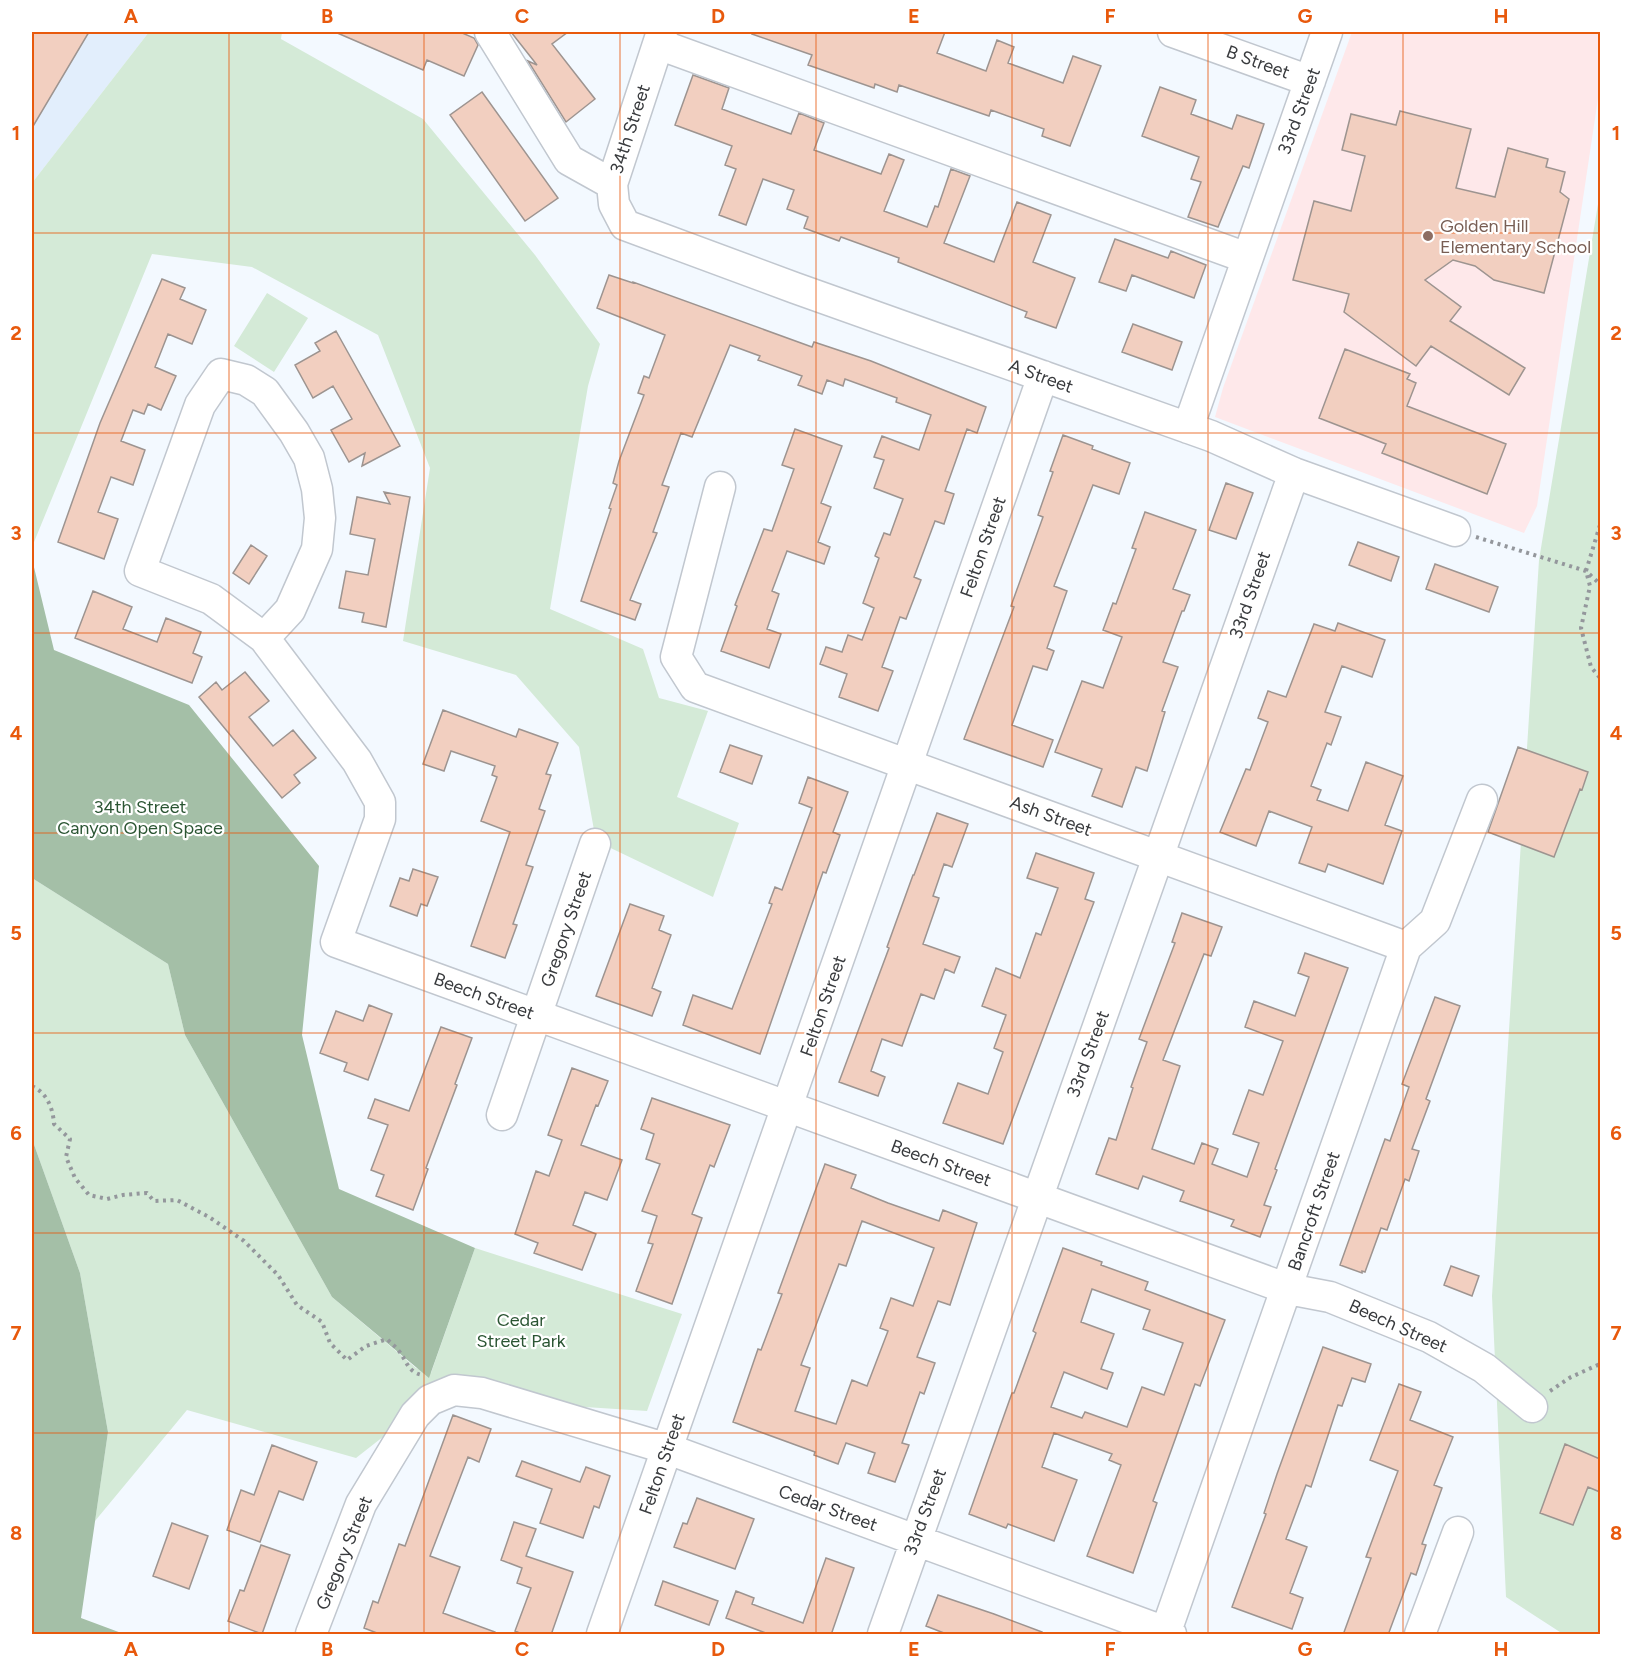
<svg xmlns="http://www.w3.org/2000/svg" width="1632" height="1666" font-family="Figtree,sans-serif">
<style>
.built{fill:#e2eefc}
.education{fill:#fee8ea}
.green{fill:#d4ead7}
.forest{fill:#a4bfa7}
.building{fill:#f2cfc0;stroke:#9d9490;stroke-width:1.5;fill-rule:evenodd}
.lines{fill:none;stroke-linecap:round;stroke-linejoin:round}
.minor-casing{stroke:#c1c7cf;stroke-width:33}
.path{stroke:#94979c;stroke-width:4;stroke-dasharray:3 4.5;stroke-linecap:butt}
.minor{stroke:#fff;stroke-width:30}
.grid{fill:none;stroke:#e8590c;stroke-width:1.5;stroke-opacity:0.55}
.education-dot{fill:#8d6e63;stroke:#fff;stroke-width:2}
.labels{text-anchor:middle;stroke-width:4.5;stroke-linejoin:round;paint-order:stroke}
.street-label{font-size:18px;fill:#383a3d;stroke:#fff}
.education-label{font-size:18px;fill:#785e54;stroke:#fff;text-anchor:start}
.park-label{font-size:18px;fill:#2b5533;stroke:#fff}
.neatline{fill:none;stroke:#e8590c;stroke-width:2}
.grid-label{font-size:20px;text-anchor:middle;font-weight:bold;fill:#e8590c}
</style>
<rect width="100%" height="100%" fill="#f3f9ff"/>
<path class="built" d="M32 32H149L32 183Z"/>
<path class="education" d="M1352 32H1600V85L1537 506 1524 533 1215 417 1223 388Z"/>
<path class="green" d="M149 32H282L281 39 423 119 535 255 600 344 588 386 550 609 643 649 659 698 708 711 677 797 739 823 713 897 596 841 579 747 516 675 403 641 430 468 378 335 252 267 152 254 32 547V183Z
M1600 192V1634H1563L1506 1597 1492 1296 1539 560Z
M267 293 308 318 274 372 234 346Z
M32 878 168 964 185 1035 332 1297 416 1368 431 1373 475 1248 682 1314 647 1411 554 1405 453 1382 356 1458 187 1410 95 1521 108 1432 80 1273 32 1139Z"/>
<path class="forest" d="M32 559 54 650 189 705 319 866 302 1035 339 1189 475 1248 429 1378 332 1297 185 1035 168 964 32 878Z
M32 1139 80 1273 108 1432 81 1618 124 1634H32Z"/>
<path class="building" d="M32 32H89L32 128Z
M335 32H460L474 38 478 45 464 76 427 60 423 70Z
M511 32H568L552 44 595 99 566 122 528 61 537 65Z
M753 32H945L937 53 986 71 997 40 1014 47 1008 63 1063 83 1073 56 1101 66 1070 146 1042 136 1044 129 991 110 989 116 899 85 897 92 875 84 874 88 808 65 812 55 752 34Z
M693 75 729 88 722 109 791 134 799 113 824 123 814 150 881 174 889 154 904 160 884 211 927 227 935 206 938 207 951 169 970 176 944 243 994 262 1017 202 1051 215 1033 262 1075 278 1056 328 1025 317 1027 312 898 262 899 258 841 237 839 241 804 228 808 217 787 209 794 190 763 179 746 225 719 215 736 169 725 165 732 146 675 125Z
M1160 87 1196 100 1191 114 1232 129 1237 115 1264 124 1249 168 1243 166 1218 227 1188 217 1201 182 1191 179 1199 157 1142 136Z
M482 92 558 198 525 221 450 115Z
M1400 111 1471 129 1456 188 1495 197 1508 148 1548 159 1546 167 1565 172 1560 192 1569 199 1544 293 1494 280 1475 266 1453 260 1425 280 1461 307 1450 321 1525 368 1509 395 1431 346 1416 366 1344 312 1349 294 1293 280 1314 201 1351 211 1365 156 1342 150 1351 114 1396 125Z
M1115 239 1168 258 1171 251 1206 265 1194 298 1132 275 1126 291 1099 282Z
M609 275 633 283V282L812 347 814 342 871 361 986 407 977 433 967 429 945 491 954 494 944 524 935 521 914 577 921 580 906 619 900 617 882 667 893 671 878 711 839 697 847 674 820 664 826 647 842 652 848 635 862 640 874 608 863 603 879 558 875 556 884 533 890 535 903 499 874 488 884 460 874 457 882 436 919 450 931 415 896 402 897 398 845 379 843 386 827 380 822 394 798 385 802 376 758 360 760 356 730 345 692 437 681 433 662 485 669 487 653 532 657 533 630 600 641 604 635 620 581 601 611 509 609 508 617 485 613 483 619 461 644 395 638 393 644 376 649 378 665 335 597 308Z
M162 279 185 288 180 299 206 310 192 344 168 334 155 367 176 376 161 410 148 404 144 414 133 410 121 441 145 450 133 485 111 477 98 512 118 519 104 559 58 542 100 423Z
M1133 324 1182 342 1172 370 1122 352Z
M336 331 400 446 362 466 365 453 349 462 331 430 352 419 333 386 313 398 295 365 320 351 315 343Z
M1345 349 1410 374 1407 379 1416 383 1407 406 1506 444 1487 494 1382 453 1386 444 1319 418Z
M795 429 842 446 821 503 831 507 818 542 830 547 824 564 787 551 772 591 779 594 767 629 781 634 769 668 721 651 737 606 735 605 764 529 772 531 794 469 782 465Z
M1063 435 1093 446 1092 449 1130 463 1119 494 1093 485 1054 586 1067 591 1047 648 1054 651 1047 670 1033 666 1012 725 1053 740 1043 767 964 739 1014 607 1011 606 1043 517 1038 515 1053 472 1050 471Z
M1226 483 1253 493 1236 539 1209 530Z
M384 492 410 497 386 627 362 622 364 613 339 608 346 571 368 575 375 539 350 534 357 497 390 504Z
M1145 512 1196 530 1173 589 1190 595 1184 611H1182L1163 662 1178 667 1162 711 1165 712 1147 771 1136 767 1122 807 1092 796 1102 769 1055 752 1082 681 1103 688 1122 637 1103 630 1113 603 1116 604 1136 549 1132 548Z
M1358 542 1399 557 1391 581 1349 565Z
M251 545 267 556 249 584 233 573Z
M1435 564 1498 587 1489 612 1426 589Z
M93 591 132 607 123 629 157 642 166 618 201 632 193 653 202 657 192 683 75 638Z
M1338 623 1385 640 1372 677 1342 666 1325 712 1341 717 1331 745 1327 743 1311 786 1321 790 1317 800 1348 811 1366 762 1403 776 1385 825 1402 831 1383 884 1328 864 1325 872 1299 863 1312 827 1269 811 1256 846 1220 832 1246 769 1250 770 1268 722 1258 718 1268 691 1286 697 1314 624 1335 631Z
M245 672 269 701 249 717 273 746 293 730 316 758 294 775 300 783 282 798 199 697 216 682 222 690Z
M443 710 516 737 519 729 558 743 546 774 551 775 539 809 545 811 526 865 533 867 513 924 517 925 505 958 471 946 510 832 481 821 497 777 492 775 495 766 451 751 444 771 423 764Z
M730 745 762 756 752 784 720 772Z
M1518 747 1588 772 1582 790 1580 789 1554 857 1488 832Z
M808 777 848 792 833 832 840 835 826 873 823 872 760 1054 683 1025 693 995 732 1009 772 904 769 903 775 887 782 890 812 808 799 803Z
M937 813 968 824 952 867 944 864 933 896 939 898 923 944 960 957 954 973 945 969 934 999 921 994 902 1046 882 1039 871 1071 885 1077 878 1096 839 1082 889 948 887 947 913 875H914Z
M1036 853 1094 873 1085 899 1094 902 1003 1144 943 1123 958 1083 988 1094 1003 1052 994 1048 1006 1015 982 1006 996 968 1020 978 1036 933 1041 935 1058 888 1027 878Z
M413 869 438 877 427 906 421 904 417 916 390 906 400 878 409 881Z
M630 904 664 916 659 930 671 935 652 988 661 992 652 1016 596 996Z
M1182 913 1222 927 1211 956 1204 954 1163 1060 1180 1066 1152 1149 1194 1164 1202 1143 1218 1149 1212 1164 1247 1177 1259 1143 1233 1134 1249 1090 1263 1095 1283 1041 1245 1027 1254 1001 1295 1016 1309 977 1298 973 1305 953 1348 968 1275 1169 1277 1170 1264 1205 1271 1207 1260 1237 1231 1226 1234 1220 1180 1201 1184 1191 1143 1176 1138 1189 1096 1174 1109 1138 1116 1140 1133 1088 1131 1087 1147 1042 1139 1039 1175 943 1172 942Z
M1435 997 1460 1006 1426 1099 1430 1101 1412 1149 1419 1151 1409 1181 1405 1179 1387 1230 1381 1228 1365 1272 1362 1271V1273L1340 1265 1385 1139 1390 1141 1409 1087 1402 1084Z
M369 1005 392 1014 368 1080 344 1071 347 1063 320 1053 336 1011 363 1021Z
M441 1027 472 1038 455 1084 457 1085 426 1168 428 1169 413 1210 376 1196 384 1175 371 1170 388 1125 368 1118 375 1099 409 1111Z
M572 1068 608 1081 598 1106 596 1105 581 1145 622 1160 607 1200 585 1192 573 1225 596 1234 582 1270 534 1253 538 1243 515 1234 536 1171 549 1176 562 1140 548 1135Z
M652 1098 730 1125 714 1167 710 1165 692 1214 702 1218 672 1304 636 1291 653 1244 648 1243 657 1216 642 1211 660 1164 646 1159 654 1134 641 1129Z
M825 1164 856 1175 851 1188 888 1203 939 1221 943 1210 977 1223 950 1305 938 1301 917 1357 935 1363 924 1394 920 1392 902 1443 909 1445 895 1482 868 1473 875 1453 846 1443 838 1464 814 1455 815 1452 733 1422 758 1349 761 1350 782 1294 778 1293ZM862 1221 934 1248 913 1306 891 1298 880 1328 888 1331 867 1386 852 1380 836 1424 795 1411 810 1368 801 1365 839 1264 846 1266Z
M1063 1248 1102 1262 1101 1265 1148 1282 1145 1290 1225 1320 1200 1386 1195 1384 1153 1501 1157 1503 1133 1573 1087 1556 1121 1465 1109 1460 1112 1454 1054 1433 1042 1467 1077 1480 1054 1541 1008 1524 1006 1528 969 1514 1012 1393H1014L1036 1333 1033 1331ZM1092 1289 1150 1310 1143 1329 1183 1343 1164 1395 1142 1387 1127 1427 1085 1412 1082 1418 1051 1407 1064 1372 1107 1389 1113 1373 1101 1369 1114 1334 1081 1322Z
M1451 1266 1479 1276 1472 1296 1444 1285Z
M1323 1347 1371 1364 1365 1382 1352 1378 1342 1406 1338 1405 1311 1487 1306 1485 1286 1539 1307 1547 1290 1593 1303 1598 1292 1629 1232 1607 1266 1514 1264 1513 1277 1474Z
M1399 1384 1421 1392 1410 1420 1453 1437 1434 1485 1442 1488 1422 1544 1426 1545 1416 1575 1411 1573 1388 1635H1343L1371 1558 1366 1557 1398 1471 1370 1460Z
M453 1415 491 1429 479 1462 468 1457 430 1556 460 1567 443 1613 495 1632V1635H382L364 1628 373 1601 378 1603 399 1544 405 1546Z
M1565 1444 1600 1459V1492L1588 1487 1573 1525 1540 1513Z
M272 1445 317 1462 303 1500 279 1491 260 1542 227 1530 241 1490 254 1495Z
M522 1461 580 1482 586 1467 610 1476 599 1508 594 1506 583 1538 540 1523 552 1489 516 1476Z
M697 1498 754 1519 735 1569 674 1547 683 1523 687 1524Z
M514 1522 536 1529 526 1556 573 1572 551 1635H524L515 1631 531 1588 517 1583 522 1568 501 1560Z
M172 1523 208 1536 189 1589 153 1576Z
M261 1545 290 1555 262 1634 228 1621 240 1590 244 1591Z
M826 1558 854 1568 831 1635H771L726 1618 736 1591 754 1598 752 1604 803 1623Z
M663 1581 718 1601 709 1625 655 1605Z
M938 1595 994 1614 1042 1632 1041 1635H949L926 1626Z"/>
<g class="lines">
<defs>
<path id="minor" d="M490 32 569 160 612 184
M662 32 612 184 614 204 625 225 795 288 1211 436 1294 473 1455 531
M1173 32 1310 81
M658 44 1247 258
M1188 428 1327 32
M720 487 676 657 695 687 1406 947
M264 638 290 610 317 549 320 518 317 489 309 458 294 432 265 392 246 380 221 374 200 405 140 571 211 599 264 638 357 761 380 802V819L336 942 1288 1289 1330 1297 1429 1337 1484 1368 1532 1407
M502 1115 595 844
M311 1634 361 1504 415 1415 430 1400 454 1390 482 1393 668 1449 1171 1634
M602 1634 1043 376
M883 1634 1294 473
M1165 1634 1406 947 1435 921 1482 800
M1420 1634 1458 1532"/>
</defs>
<use href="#minor" class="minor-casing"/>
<path class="path" d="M1600 525 1586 571 1590 586 1581 628 1591 667 1600 678
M1476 537 1586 571 1600 584
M1600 738V742
M32 1086C47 1093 53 1108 54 1124L70 1139 66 1157 75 1178 89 1195 107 1199 123 1195 147 1193 154 1201 177 1200 209 1217 244 1241 278 1275 297 1305 322 1322 330 1343 347 1360 366 1346 387 1339C391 1343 395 1346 398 1350 407 1360 407 1372 422 1375
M1550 1391 1571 1377 1600 1364"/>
<use href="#minor" class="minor"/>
</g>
<path class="grid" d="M229 32V1634M424 32V1634M620 32V1634M816 32V1634M1012 32V1634M1208 32V1634M1403 32V1634M32 233H1600M32 433H1600M32 633H1600M32 833H1600M32 1033H1600M32 1233H1600M32 1433H1600"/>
<circle class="education-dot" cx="1428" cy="236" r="6"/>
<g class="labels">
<g class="street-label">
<text transform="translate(1258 62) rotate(20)" y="6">B Street</text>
<text transform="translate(1299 111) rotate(-70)" y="6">33rd Street</text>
<text transform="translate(630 129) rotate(-72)" y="6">34th Street</text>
<text transform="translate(1041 376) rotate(20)" y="6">A Street</text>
<text transform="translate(983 547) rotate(-71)" y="6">Felton Street</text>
<text transform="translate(1250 595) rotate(-71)" y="6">33rd Street</text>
<text transform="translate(1051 816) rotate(20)" y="6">Ash Street</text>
<text transform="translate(566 929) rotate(-71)" y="6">Gregory Street</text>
<text transform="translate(484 996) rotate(20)" y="6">Beech Street</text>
<text transform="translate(823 1006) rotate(-71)" y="6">Felton Street</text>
<text transform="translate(1088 1054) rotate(-70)" y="6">33rd Street</text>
<text transform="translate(941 1163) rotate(20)" y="6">Beech Street</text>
<text transform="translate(1314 1211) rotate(-71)" y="6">Bancroft Street</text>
<text transform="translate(1398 1326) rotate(24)" y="6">Beech Street</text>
<text transform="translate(662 1464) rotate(-71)" y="6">Felton Street</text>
<text transform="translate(828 1508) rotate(20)" y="6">Cedar Street</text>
<text transform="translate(925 1512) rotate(-70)" y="6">33rd Street</text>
<text transform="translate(344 1553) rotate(-68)" y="6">Gregory Street</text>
</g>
<g class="education-label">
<text x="1440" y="232">Golden Hill<tspan x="1440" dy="21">Elementary School</tspan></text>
</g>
<g class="park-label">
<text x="140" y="813">34th Street<tspan x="140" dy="21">Canyon Open Space</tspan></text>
<text x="521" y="1326">Cedar<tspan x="521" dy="21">Street Park</tspan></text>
</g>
</g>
<rect width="1632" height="1666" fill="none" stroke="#ffffff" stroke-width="66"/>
<rect x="33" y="33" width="1566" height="1600" class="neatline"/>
<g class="grid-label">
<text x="131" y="23">A</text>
<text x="327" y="23">B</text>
<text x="522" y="23">C</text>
<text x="718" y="23">D</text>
<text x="914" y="23">E</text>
<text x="1110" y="23">F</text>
<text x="1305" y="23">G</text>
<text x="1501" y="23">H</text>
<text x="16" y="140">1</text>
<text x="1616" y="140">1</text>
<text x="16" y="340">2</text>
<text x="1616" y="340">2</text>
<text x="16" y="540">3</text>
<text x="1616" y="540">3</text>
<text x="16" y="740">4</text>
<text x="1616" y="740">4</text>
<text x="16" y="940">5</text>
<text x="1616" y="940">5</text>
<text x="16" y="1140">6</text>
<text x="1616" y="1140">6</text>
<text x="16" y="1340">7</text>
<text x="1616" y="1340">7</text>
<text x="16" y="1540">8</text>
<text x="1616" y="1540">8</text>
<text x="131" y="1656">A</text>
<text x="327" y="1656">B</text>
<text x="522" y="1656">C</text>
<text x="718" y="1656">D</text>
<text x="914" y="1656">E</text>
<text x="1110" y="1656">F</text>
<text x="1305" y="1656">G</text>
<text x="1501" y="1656">H</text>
</g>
</svg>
